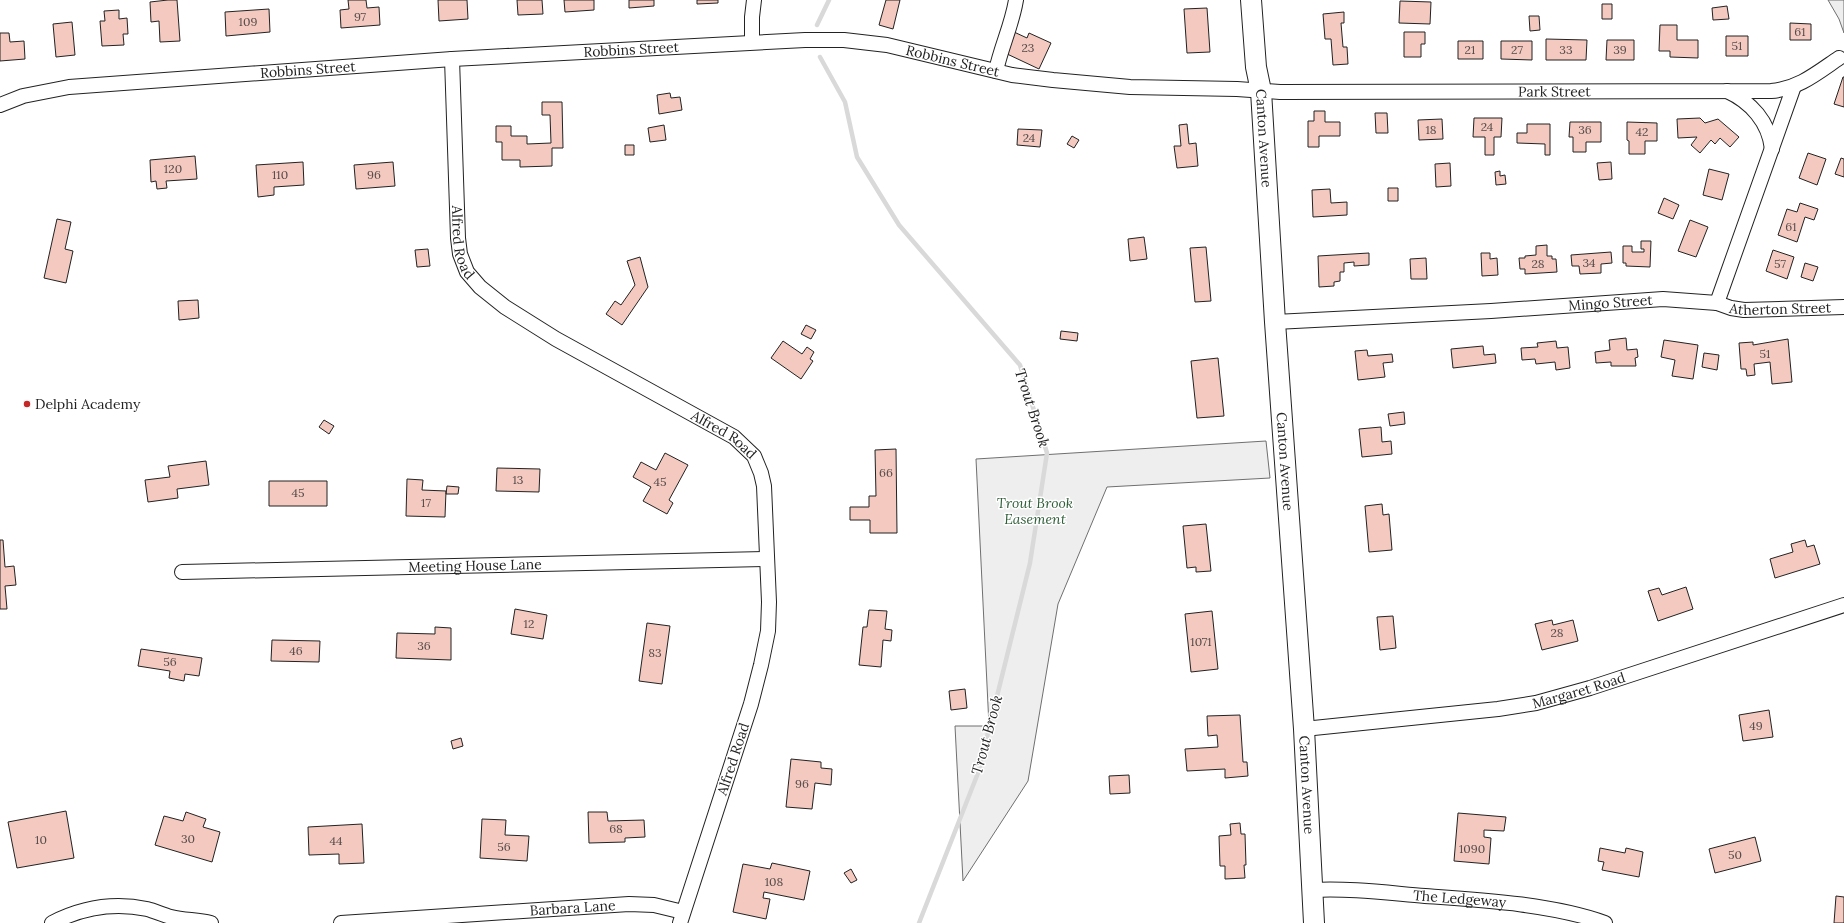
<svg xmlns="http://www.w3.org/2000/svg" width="1844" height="923" font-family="Lora,serif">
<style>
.green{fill:#eee;stroke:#6f6f6f}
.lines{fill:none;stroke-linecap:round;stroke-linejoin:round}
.stream{stroke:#d9d9d9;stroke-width:4.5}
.building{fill:#f3c9c0;stroke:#222}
.street-casing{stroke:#222;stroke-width:16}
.secondary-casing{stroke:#222;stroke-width:22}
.street{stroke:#fff;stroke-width:14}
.secondary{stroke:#fff;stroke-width:20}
.poi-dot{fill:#c62828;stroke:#fff;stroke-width:1.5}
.labels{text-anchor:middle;stroke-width:3;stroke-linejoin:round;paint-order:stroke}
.number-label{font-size:12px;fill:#564c4a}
.street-label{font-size:14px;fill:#222;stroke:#fff}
.poi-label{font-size:14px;fill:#222;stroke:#fff;text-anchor:start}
.park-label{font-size:14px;font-style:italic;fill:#2f5e38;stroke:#fff}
.water-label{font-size:15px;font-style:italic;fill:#222;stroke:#fff}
</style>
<rect width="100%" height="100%" fill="#fff"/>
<path class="green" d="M1828 0H1844V33L1839 19Z
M1266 441 1270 478 1107 487 1058 604 1028 781 963 881 955 726H989L976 459Z"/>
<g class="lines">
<path class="stream" d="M817 25 829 0
M820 57 845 102 857 157 899 225 1020 365 1047 453 1030 563 978 773 919 923"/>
</g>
<path class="building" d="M168 0H177L180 41 160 42 159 21 151 22 150 2Z
M348 0H366L367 8 379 7 380 25 341 28 340 10 349 9Z
M438 0H467L468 19 439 21Z
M517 0H542L543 14 518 15Z
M564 0H594V10L565 12Z
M629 0H654V6L629 8Z
M697 0H718V3L697 4Z
M886 0H900L893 29 879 25Z
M1400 1 1431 2 1430 24 1399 23Z
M1602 4H1612V19H1602Z
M1727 6 1729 19 1713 20 1712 8Z
M1207 8 1210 52 1187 53 1184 9Z
M269 9 270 32 226 36 225 12Z
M119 10V19L127 18 128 34H123L124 45 102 46 100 21H105L104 11Z
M1344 12V23H1341L1343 47H1347L1348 64 1333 65 1331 39H1325L1323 14Z
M1529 16H1539L1540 30 1530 31Z
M72 22 75 55 56 57 53 24Z
M1790 23 1811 24V40H1790Z
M1660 25H1677V40H1698V58L1670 57V51H1659Z
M1014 32 1027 38 1029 33 1051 43 1039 69 1005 53Z
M1404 32H1425V44H1421V57H1404Z
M0 33H9L10 42 24 41 25 59 0 61Z
M1726 36H1748V56H1726Z
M1546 39 1587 40 1586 60H1546Z
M1607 40H1634V60H1606Z
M1458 41H1483V59H1458Z
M1501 41H1532V60L1501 59Z
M1843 77H1844V107L1834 104Z
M670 93 671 98 680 97 682 110 659 114 657 95Z
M542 102H562L563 148H552V166L520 167V160H502V142H496V126H511V136H527V144L551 143 550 115H542Z
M1314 111H1325V122H1340V136H1319V147H1308V121H1314Z
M1375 113H1387L1388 133H1376Z
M1474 118H1502L1501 137H1494V155H1485V137H1473Z
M1700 118 1705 123 1718 119 1739 137 1730 147 1720 138 1715 144 1711 140 1700 153 1691 145 1697 137 1678 138 1677 119Z
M1442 119 1443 139 1419 140 1418 120Z
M1570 122H1601V142H1586V152H1573V137H1569Z
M1627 122 1657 123V141H1645V154H1629V141L1627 140Z
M1187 124 1189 144 1196 143 1198 166 1177 168 1174 146H1181L1179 125Z
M1527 124H1550V155H1545V144L1517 143V133H1527Z
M664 125 666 140 650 142 648 128Z
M1018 129 1042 130 1040 147 1017 145Z
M1072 136 1079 140 1074 148 1067 144Z
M625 145H634V155H625Z
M1808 153 1826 159 1817 185 1799 178Z
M195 156 197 179 166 181 167 188 157 189 156 181 151 182 150 160Z
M1841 158 1844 159V177L1835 174Z
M303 162 304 185 274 187V195L258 197 256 165Z
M393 162 395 186 356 189 354 165Z
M1611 162 1612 179 1599 180 1597 163Z
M1450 163 1451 186 1436 187 1435 164Z
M1709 169 1729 174 1722 200 1703 195Z
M1500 171V176L1505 175 1506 184 1496 185 1495 172Z
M1388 188H1398V201H1388Z
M1330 189 1331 203 1347 202V215L1313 217 1312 190Z
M1664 198 1679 205 1673 219 1658 213Z
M1800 203 1818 209 1814 220 1805 217 1797 242 1778 235 1787 209 1797 212Z
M57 219 71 222 65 249 73 251 66 283 44 278Z
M1690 220 1708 227 1696 257 1678 251Z
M1144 237 1147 259 1130 261 1128 239Z
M1641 241H1651L1650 267 1626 266V263H1623V246H1632V252H1644V249H1641Z
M1547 245V256H1552V259H1556L1557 272 1525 274V269H1520L1519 258H1525V256L1536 255V246Z
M1206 247 1211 301 1195 302 1190 248Z
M428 249 430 266 417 267 415 250Z
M1773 250 1794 257 1787 279 1766 271Z
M1611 252 1612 263 1601 264V273L1580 274 1579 266H1572L1571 255Z
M1369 253V265L1354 266V262L1344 263V272H1340V281L1334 282V286L1319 287 1318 256Z
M1481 253H1490V259L1497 258 1498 275 1482 276Z
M640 257 648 287 622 325 606 314 615 301 621 305 635 285 627 261Z
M1426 258 1427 279H1411L1410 259Z
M1805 263 1818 267 1813 281 1801 277Z
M198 300 199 318 179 320 178 301Z
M806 325 816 330 811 339 801 334Z
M1061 331 1078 333 1077 341 1060 339Z
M1626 338 1627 350 1637 349 1638 357 1635 358 1636 366H1611V362L1596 363 1595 352 1610 350 1609 340Z
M1788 339 1792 382 1772 384 1770 362 1754 364 1755 375 1747 376 1746 369H1741L1739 343 1753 342V345Z
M1664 340 1698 345 1693 379 1672 376 1675 360 1661 357Z
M783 341 802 354 807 347 814 352 810 359 813 361 801 379 771 358Z
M1556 341 1557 348 1568 347 1570 368 1556 370 1555 362 1536 364 1535 359 1522 360 1521 348 1538 347 1537 343Z
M1483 346 1484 355 1495 354 1496 363 1453 368 1451 349Z
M1367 350 1368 356 1392 354 1393 362 1383 363 1385 377 1358 380 1355 351Z
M1704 353 1719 355 1717 370 1702 367Z
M1218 358 1224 416 1197 418 1191 361Z
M1404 412 1405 424 1390 426 1388 414Z
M324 420 334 426 329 434 319 427Z
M1381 427 1382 442 1391 441 1392 454 1362 457 1359 429Z
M896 449 897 533H870V520H850V507H869V496H876L875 450Z
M665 453 688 465 669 500 673 503 667 514 643 501 651 487 633 477 641 462 656 470Z
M206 461 209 485 177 489 178 498 148 502 145 480 170 477 168 466Z
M497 468 540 469 539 492 496 491Z
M407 479 423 480 422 490 446 491 445 517 406 516Z
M269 481H327V506H269Z
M447 486 459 487 458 494H446Z
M1382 504 1383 515 1389 514 1392 550 1369 552 1365 506Z
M1206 524 1211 571 1196 572V567L1187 568 1183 526Z
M0 540H3L5 567 14 566 16 585 5 586 7 609H0Z
M1805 540 1807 547 1814 545 1820 564 1775 578 1770 559 1793 552 1791 544Z
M1686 587 1693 609 1658 621 1648 591 1659 588 1662 595Z
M515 609 547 615 543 639 511 634Z
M869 610 887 611 885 629 892 630 891 641 883 640 881 667 859 665 863 627H867Z
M1212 611 1218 669 1191 672 1185 614Z
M1393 616 1396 648 1380 650 1377 617Z
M1552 620 1553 625 1573 620 1578 641 1542 650 1535 624Z
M647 623 670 626 662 684 639 681Z
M435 627 451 628V660L396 658 397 633 435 634Z
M272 640 320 641 319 662 271 661Z
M141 649 202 658 199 676 185 674 184 681 169 678 170 671 138 666Z
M965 689 967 708 951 710 949 691Z
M1769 710 1773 737 1743 741 1739 715Z
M1240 715 1243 762H1247L1248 776 1225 778V769L1187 771 1185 749 1218 747 1217 735 1208 736 1207 716Z
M461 738 463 746 453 749 451 741Z
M791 759 821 762V768L832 769 831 785 815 783 812 809 786 807Z
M1129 775 1130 793 1110 794 1109 776Z
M66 811 74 858 17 868 8 822Z
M186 812 206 819 203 827 220 832 212 862 155 845 164 816 183 821Z
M588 812H607L608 821 644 820 645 837 625 838V842L589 843Z
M1458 813 1506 817 1504 831 1484 830V837L1491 838 1489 864 1454 861Z
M482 819 506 820 505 835 529 836 527 861 480 858Z
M1240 823 1241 834H1245L1246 865H1244L1245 878 1225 879V866H1220L1219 836 1231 835 1230 824Z
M362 824 364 863 339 864V854L309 855 308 827Z
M1755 837 1761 861 1715 873 1709 849Z
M1600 848 1625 853 1626 848 1643 852 1639 877 1602 870 1604 862 1598 861Z
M772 863 810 871 804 900 764 892 763 898 770 899 766 919 733 912 743 864 770 869Z
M851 869 857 880 851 883 844 873Z
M1836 896 1844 897V923H1834Z"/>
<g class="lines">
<defs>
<g id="street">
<path d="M752 42V17L754 0"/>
<path id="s1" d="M452 59 458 238 460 254 467 272 480 287 505 307 556 339 734 437 754 456 761 473 764 486 769 602 768 631 761 665 751 704 680 923"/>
<path d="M996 71C1001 47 1012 25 1016 0"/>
<path d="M1727 91C1751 102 1769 122 1772 149"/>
<path id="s2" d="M0 105 23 96 69 87 452 59 805 40H844L887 45 1012 75 1053 80 1130 87 1237 89 1280 92 1771 91C1798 89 1817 73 1839 58"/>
<path d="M1717 303 1794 86"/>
<path id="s3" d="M1275 322 1491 311 1663 299 1717 303 1731 308 1744 310 1844 307"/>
<path id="s4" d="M182 572 767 559"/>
<path id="s5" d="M1304 729 1498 709 1536 703 1590 688 1844 605"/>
<path id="s6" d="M1312 890C1350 888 1388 893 1425 896 1482 900 1552 904 1605 923"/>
<path d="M52 923C83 907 113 902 147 909 155 911 163 915 171 917 184 920 197 920 211 923"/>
<path id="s7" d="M341 923 629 904 654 905 683 912"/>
</g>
<g id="secondary">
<path id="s8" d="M1251 0 1256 67 1261 91 1275 322 1304 729 1314 923"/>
</g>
</defs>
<use href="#street" class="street-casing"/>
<use href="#secondary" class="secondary-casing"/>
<use href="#street" class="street"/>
<use href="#secondary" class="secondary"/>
</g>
<circle class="poi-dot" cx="27" cy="404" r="4"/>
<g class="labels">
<g class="number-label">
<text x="360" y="21">97</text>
<text x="248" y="26">109</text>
<text x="1800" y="36">61</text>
<text x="1737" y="50">51</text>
<text x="1028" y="52">23</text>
<text x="1470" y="54">21</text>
<text x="1517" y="54">27</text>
<text x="1566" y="54">33</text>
<text x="1620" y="54">39</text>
<text x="1487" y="131">24</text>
<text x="1431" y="134">18</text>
<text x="1585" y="134">36</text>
<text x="1642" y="136">42</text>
<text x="1029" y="142">24</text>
<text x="173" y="173">120</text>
<text x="280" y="179">110</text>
<text x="374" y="179">96</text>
<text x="1791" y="231">61</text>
<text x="1589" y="267">34</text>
<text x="1538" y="268">28</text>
<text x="1780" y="268">57</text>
<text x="1765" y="358">51</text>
<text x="886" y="477">66</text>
<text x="518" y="484">13</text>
<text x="660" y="486">45</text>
<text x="298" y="497">45</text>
<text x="426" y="507">17</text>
<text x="529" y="628">12</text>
<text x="1557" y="637">28</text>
<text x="1201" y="646">1071</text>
<text x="424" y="650">36</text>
<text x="296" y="655">46</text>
<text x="655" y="657">83</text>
<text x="170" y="666">56</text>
<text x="1756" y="730">49</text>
<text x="802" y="788">96</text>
<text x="616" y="833">68</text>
<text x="188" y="843">30</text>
<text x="41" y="844">10</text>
<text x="336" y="845">44</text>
<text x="504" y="851">56</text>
<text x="1472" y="853">1090</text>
<text x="1735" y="859">50</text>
<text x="774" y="886">108</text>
</g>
<g class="street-label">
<text dy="5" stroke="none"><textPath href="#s2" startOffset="635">Robbins Street</textPath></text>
<text dy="5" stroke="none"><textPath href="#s2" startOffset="959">Robbins Street</textPath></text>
<text dy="5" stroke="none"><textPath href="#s2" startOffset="311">Robbins Street</textPath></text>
<text dy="5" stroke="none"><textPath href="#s2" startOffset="1563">Park Street</textPath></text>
<text dy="5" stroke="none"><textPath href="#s8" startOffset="139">Canton Avenue</textPath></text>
<text dy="5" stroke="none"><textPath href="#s1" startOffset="184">Alfred Road</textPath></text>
<text dy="5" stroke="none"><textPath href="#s3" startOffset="336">Mingo Street</textPath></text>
<text dy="5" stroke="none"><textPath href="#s3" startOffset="507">Atherton Street</textPath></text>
<text dy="5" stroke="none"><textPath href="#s1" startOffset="520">Alfred Road</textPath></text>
<text dy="5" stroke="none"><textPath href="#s8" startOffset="463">Canton Avenue</textPath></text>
<text dy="5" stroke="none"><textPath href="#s4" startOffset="293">Meeting House Lane</textPath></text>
<text dy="5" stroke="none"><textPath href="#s5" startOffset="278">Margaret Road</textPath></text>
<text transform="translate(733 759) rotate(-72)" y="5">Alfred Road</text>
<text dy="5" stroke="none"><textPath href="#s8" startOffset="787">Canton Avenue</textPath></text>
<text dy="5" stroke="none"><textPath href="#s6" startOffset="148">The Ledgeway</textPath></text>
<text dy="5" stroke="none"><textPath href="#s7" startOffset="232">Barbara Lane</textPath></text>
</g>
<g class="poi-label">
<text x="35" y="409">Delphi Academy</text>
</g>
<g class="park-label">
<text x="1035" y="508">Trout Brook<tspan x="1035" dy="16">Easement</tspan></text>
</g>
<g class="water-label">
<text transform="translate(1032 408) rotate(72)" y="5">Trout Brook</text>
<text transform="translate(987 735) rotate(-75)" y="5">Trout Brook</text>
</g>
</g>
</svg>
